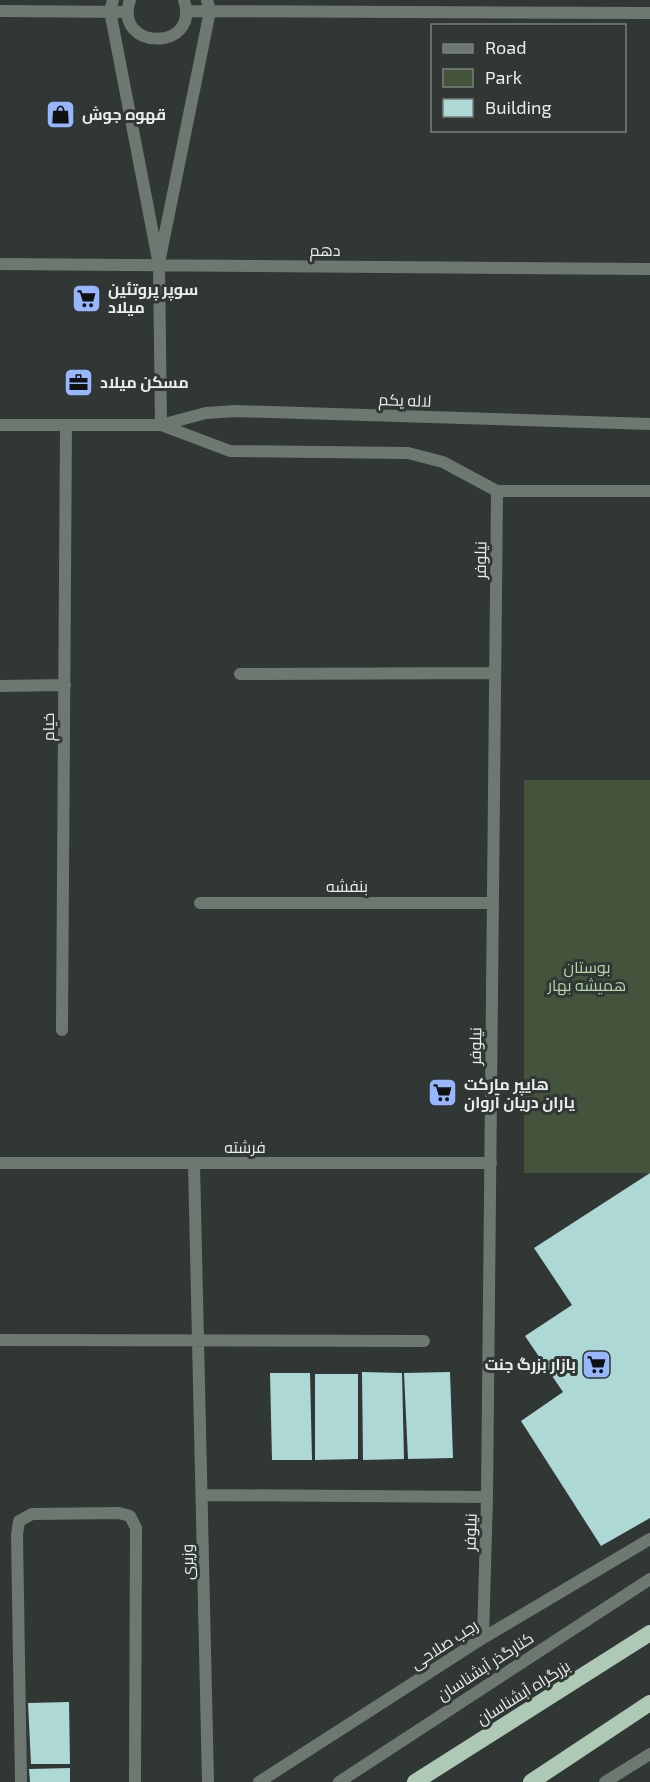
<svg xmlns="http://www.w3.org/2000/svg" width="650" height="1782" font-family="'Exo 2',Cairo,sans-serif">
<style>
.green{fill:#43533c}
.building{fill:#add8d5}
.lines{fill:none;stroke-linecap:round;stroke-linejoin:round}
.minor{stroke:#6d7970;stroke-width:12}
.tertiary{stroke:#6d7970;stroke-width:12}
.trunk{stroke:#aecab6;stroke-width:16}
.labels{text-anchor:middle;stroke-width:6;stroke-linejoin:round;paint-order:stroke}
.poi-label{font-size:16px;font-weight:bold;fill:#eaeeec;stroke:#303734;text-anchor:start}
.street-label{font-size:16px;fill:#eaeeec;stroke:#303734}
.park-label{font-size:16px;fill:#b5d6a6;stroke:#303734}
</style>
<rect width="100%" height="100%" fill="#303734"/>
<path class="green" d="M524 780H650V1173H524Z"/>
<path class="building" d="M650 1173V1518L601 1546 521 1421 563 1392 525 1336 572 1305 534 1248Z
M362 1372 402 1373 404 1459 363 1460Z
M450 1372 453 1458 408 1459 404 1373Z
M270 1373H310L312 1460H272Z
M315 1374H358V1459L315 1460Z
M69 1702 70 1764H31L28 1703Z
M70 1768V1782H30L29 1769Z"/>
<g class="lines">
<path class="minor" d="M113 0 110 11 159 265 161 425
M130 0C112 50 201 53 184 0
M0 11 128 12
M186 11 650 13
M160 258 210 11 207 0
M0 264 650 269
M0 425H161L206 413 236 411 650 424
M161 425 230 451 408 453 443 462 497 491H650
M240 674 495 673
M0 686 65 685
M200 903H493
M62 1030 66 425
M0 1163H491
M194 1164 208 1782
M0 1340 424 1341
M202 1495 487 1497
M483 1638 487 1497 497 491
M21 1782 17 1535 19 1521 32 1514 119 1513 130 1516 136 1528 135 1782
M259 1782 483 1638 650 1539"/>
<path class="tertiary" d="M339 1782 650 1579
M605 1782 650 1754"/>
<path class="trunk" d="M415 1782 650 1633
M531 1782 650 1703"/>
</g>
<defs>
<symbol id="shop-square" viewBox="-11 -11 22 22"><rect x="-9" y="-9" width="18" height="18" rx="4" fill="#97b6fd" stroke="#303734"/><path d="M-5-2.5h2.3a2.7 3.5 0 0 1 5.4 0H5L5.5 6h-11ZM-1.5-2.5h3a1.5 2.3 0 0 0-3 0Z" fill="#111"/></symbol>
<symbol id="supermarket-square" viewBox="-11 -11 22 22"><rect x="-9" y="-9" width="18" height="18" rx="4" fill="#97b6fd" stroke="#303734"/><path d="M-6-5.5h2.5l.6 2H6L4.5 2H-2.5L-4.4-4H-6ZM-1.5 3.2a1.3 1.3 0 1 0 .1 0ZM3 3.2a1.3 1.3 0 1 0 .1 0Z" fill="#111"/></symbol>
<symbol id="office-square" viewBox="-11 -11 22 22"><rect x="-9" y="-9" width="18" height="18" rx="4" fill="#97b6fd" stroke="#303734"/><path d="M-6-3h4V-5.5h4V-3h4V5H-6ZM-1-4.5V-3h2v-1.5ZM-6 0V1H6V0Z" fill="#111"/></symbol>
</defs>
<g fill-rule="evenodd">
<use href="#shop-square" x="44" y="98" width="33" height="33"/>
<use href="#supermarket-square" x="70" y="282" width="33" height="33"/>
<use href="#office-square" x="62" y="366" width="33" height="33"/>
<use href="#supermarket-square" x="426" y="1076" width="33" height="33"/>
<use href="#supermarket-square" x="580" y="1348" width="33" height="33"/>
</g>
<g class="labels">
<g class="poi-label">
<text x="82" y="120">قهوه جوش</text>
<text x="108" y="295">سوپر پروتئین<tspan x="108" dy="18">میلاد</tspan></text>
<text x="100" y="388">مسکن میلاد</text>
<text x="464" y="1090">هایپر مارکت<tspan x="464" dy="18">یاران دریان آروان</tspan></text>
<text x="576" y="1370" text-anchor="end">بازار بزرگ جنت</text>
</g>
<g class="street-label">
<text x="325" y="256">دهم</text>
<text transform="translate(405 400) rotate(2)" y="6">لاله یکم</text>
<text transform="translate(480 560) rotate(-89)" y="6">نیلوفر</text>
<text transform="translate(48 727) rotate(-90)" y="6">خیام</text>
<text x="347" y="892">بنفشه</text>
<text transform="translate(475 1046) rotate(-89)" y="6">نیلوفر</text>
<text x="245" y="1153">فرشته</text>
<text transform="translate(470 1532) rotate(-88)" y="6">نیلوفر</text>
<text transform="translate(187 1562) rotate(-91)" y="6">وزیری</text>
<text transform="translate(444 1644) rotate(-33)" y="6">رجب صلاحی</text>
<text transform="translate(485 1666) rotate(-33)" y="6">کنارگذر آبشناسان</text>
<text transform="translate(523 1692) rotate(-32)" y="6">بزرگراه آبشناسان</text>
</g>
<g class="park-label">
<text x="587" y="973">بوستان<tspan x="587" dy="18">همیشه بهار</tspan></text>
</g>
</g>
<rect x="431" y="24" width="195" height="108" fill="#303734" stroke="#7a807e" stroke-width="1.5"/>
<rect x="443" y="44" width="30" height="9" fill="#6d7970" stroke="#7a807e" stroke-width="1.5"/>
<text x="485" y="54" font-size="18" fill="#eaeeec">Road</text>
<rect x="443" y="69" width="30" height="18" fill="#43533c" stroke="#7a807e" stroke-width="1.5"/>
<text x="485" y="84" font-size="18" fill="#eaeeec">Park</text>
<rect x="443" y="99" width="30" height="18" fill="#add8d5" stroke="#7a807e" stroke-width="1.5"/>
<text x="485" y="114" font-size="18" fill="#eaeeec">Building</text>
</svg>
